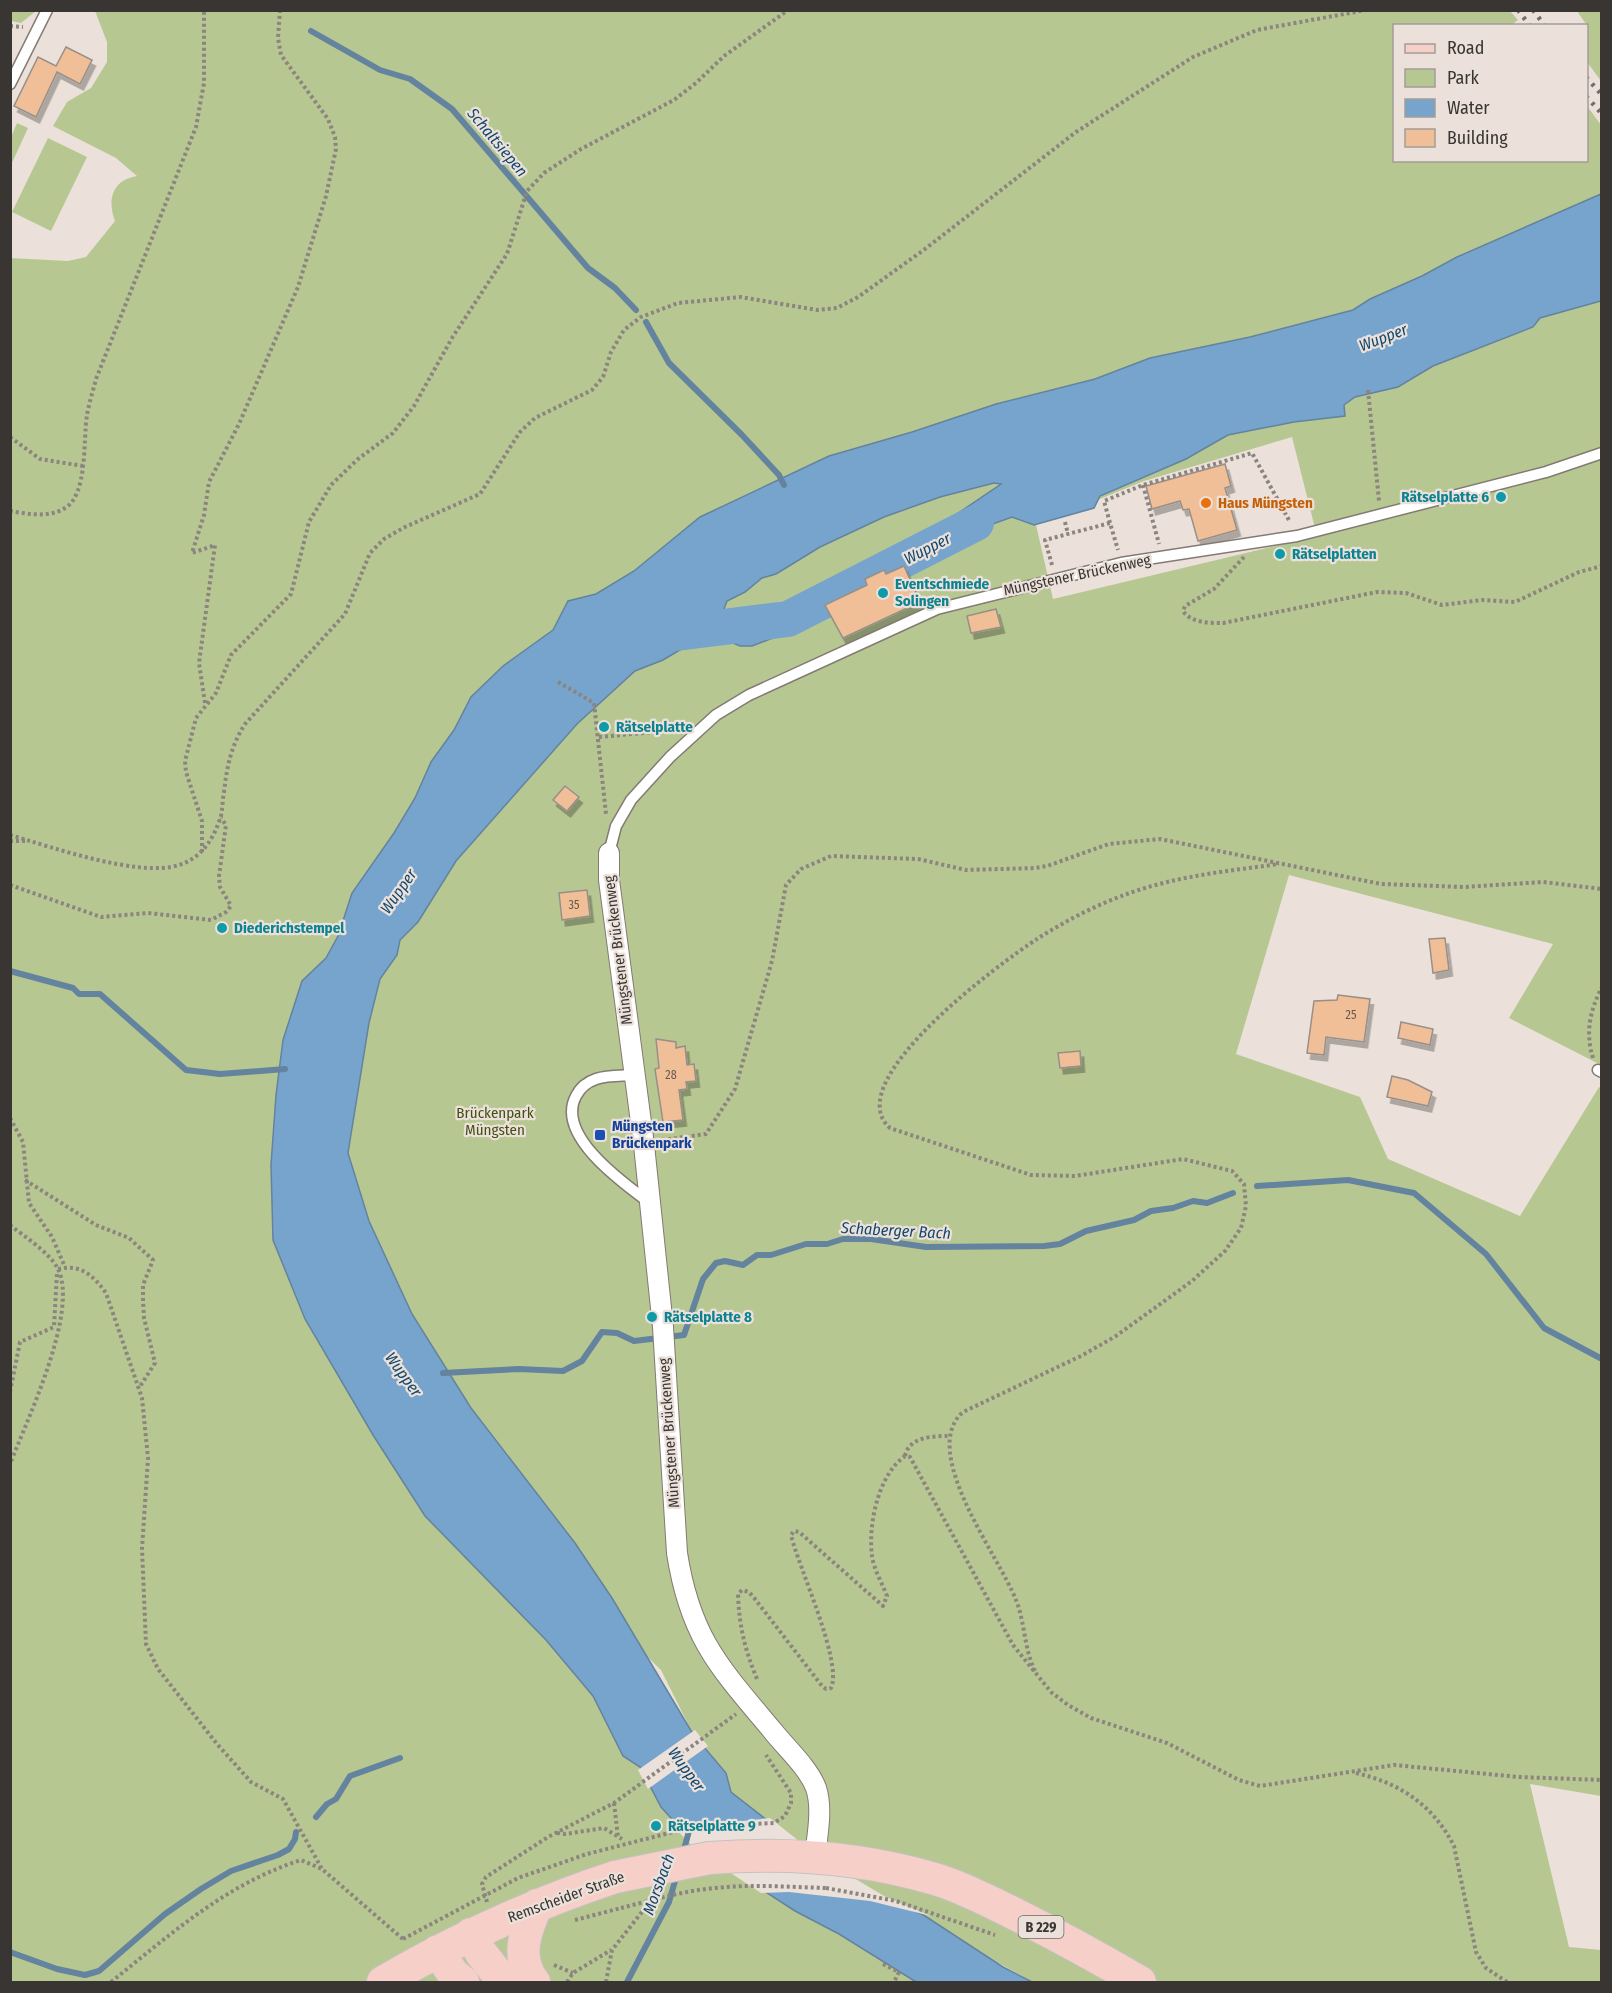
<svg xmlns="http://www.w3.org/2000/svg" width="1612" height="1993" font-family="'Fira Sans Condensed',sans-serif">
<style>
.green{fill:#b7c792;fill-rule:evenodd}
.water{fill:#76a4cc;stroke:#64839e;stroke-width:1.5}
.pier{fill:#ebe1da}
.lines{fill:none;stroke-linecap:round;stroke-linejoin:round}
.stream{stroke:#64839e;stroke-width:6}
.river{stroke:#76a4cc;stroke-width:36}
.building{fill:#f0bf98;stroke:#988f88;stroke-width:1.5;filter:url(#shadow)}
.lane-casing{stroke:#837a73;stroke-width:13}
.street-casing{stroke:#837a73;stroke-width:22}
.primary-casing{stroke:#c4c2c2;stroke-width:34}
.path{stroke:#8b847f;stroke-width:4;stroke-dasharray:3 3;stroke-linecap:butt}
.lane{stroke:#fff;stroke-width:10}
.street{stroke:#fff;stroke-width:20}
.primary{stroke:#f7cfc9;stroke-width:32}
.rail{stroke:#736d68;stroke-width:4.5;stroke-dasharray:3 6;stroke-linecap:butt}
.primary-bridge-casing{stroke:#c4c2c2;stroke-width:34;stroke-linecap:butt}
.path-bridge{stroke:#8b847f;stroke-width:4;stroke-dasharray:3 3;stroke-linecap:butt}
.primary-bridge{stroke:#f7cfc9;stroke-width:32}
.culture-dot{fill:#0f9aa8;stroke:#ebe1da;stroke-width:2}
.food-dot{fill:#e8710a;stroke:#ebe1da;stroke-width:2}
.transit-dot{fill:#1a4fb4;stroke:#ebe1da;stroke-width:2}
.labels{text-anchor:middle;stroke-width:4.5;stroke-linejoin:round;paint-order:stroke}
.number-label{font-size:12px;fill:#67584c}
.shield{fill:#ebe1da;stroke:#6e6964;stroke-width:1.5}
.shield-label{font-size:14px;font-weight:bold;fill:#393532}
.culture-label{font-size:15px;font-weight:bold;fill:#0d838f;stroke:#ebe1da;text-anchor:start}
.food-label{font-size:15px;font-weight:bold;fill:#c56008;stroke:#ebe1da;text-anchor:start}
.street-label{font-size:15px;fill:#393532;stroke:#ebe1da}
.park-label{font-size:15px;fill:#425012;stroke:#ebe1da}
.transit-label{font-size:15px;font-weight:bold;fill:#164399;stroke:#ebe1da;text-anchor:start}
.water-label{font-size:16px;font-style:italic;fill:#12476e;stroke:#ebe1da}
</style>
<defs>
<filter id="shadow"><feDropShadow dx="3.5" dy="6" stdDeviation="0" flood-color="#0004"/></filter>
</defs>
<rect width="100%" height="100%" fill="#ebe1da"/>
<path class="green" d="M11 10H36V11L21 23 11 21Z
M95 11H1510L1518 20 1511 25 1394 26V160H1586L1587 106 1601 125V1065L1509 1018 1553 944 1289 875 1236 1054 1360 1097 1388 1159 1520 1216 1599 1087 1601 1088V1796L1530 1784 1569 1947 1601 1950V1982H1032L817 1859 731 1792 726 1773 693 1734 661 1670 568 1580 413 1375 283 1040 271 1165 305 1319 373 1435 425 1516 546 1640 593 1696 623 1756 640 1767 661 1807 795 1911 839 1934 916 1982H11L10 258 68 261 86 257 115 221C107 200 112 180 137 176L116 158 53 126 67 102 91 88 107 62V42ZM1292 437 1317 536 1053 599 1036 525 1144 481Z
M1577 11H1601V81L1587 62 1586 24Z
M17 123 28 128 11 165V137Z
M48 138 87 157 51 231 12 212Z"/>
<path class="water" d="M1601 194V301L1540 318 1533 327 1433 366 1398 387 1355 397 1344 405 1345 416 1294 422 1228 435 1186 459 1100 496 1094 508 1034 525 1012 517 932 546 926 535 1001 484 994 483 940 497 884 517 820 547 776 574 762 578 745 592 727 601 717 628 663 660 635 671 577 724 456 861 418 922 400 940 397 955 380 979 369 1023 348 1153 369 1221 412 1314 471 1408 575 1543 612 1598 693 1734 726 1773 731 1792 817 1859 883 1898 922 1914 1003 1967 1032 1982H916L839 1934 795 1911 698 1848 661 1807 640 1767 623 1756 593 1696 546 1640 425 1516 373 1435 305 1319 273 1240 271 1165 276 1095 283 1040 302 981 326 958 338 936 352 893 394 833 415 798 431 762 454 730 471 697 503 666 553 630 568 601 596 594 634 571 700 517 829 456 912 432 996 404 1095 379 1150 358 1250 337 1353 310 1370 299 1422 276 1457 257Z
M799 603 804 626 752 646H740L719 637 729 616Z"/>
<path class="pier" d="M695 1730 708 1746 648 1789 638 1770Z
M770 1818 819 1857 884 1896 931 1916 870 1901 789 1892 761 1893 696 1850 675 1828Z"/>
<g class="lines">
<path class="stream" d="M311 31 380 70 410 79 452 109 588 268 615 288 636 310
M646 322 669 363 742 435 779 475 784 485
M10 971 73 988 79 994H100L186 1070 220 1074 285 1069
M1257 1186 1348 1180 1414 1193 1486 1254 1544 1328 1602 1359
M443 1373 519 1369 563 1371 582 1361 602 1332 617 1333 634 1341 684 1335 703 1279 716 1263 725 1261 743 1265 757 1255H771L806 1244H827L843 1239H871L926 1247 1044 1246 1060 1244 1086 1231 1134 1220 1151 1211 1173 1208 1193 1201 1207 1203 1233 1193
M316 1817 327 1804 336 1799 350 1776 400 1758
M683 1853 689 1831
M10 1952 57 1969 85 1975 99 1971 165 1914 201 1889 231 1871 278 1855 289 1849 295 1839 296 1832
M627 1982 669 1902 677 1874"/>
<path class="river" d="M668 634 788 619 976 523"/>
</g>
<path class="building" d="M66 47 92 60 80 84 57 72 36 117 14 106 38 57 56 66Z
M1225 464 1231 486 1225 488 1237 530 1198 541 1189 509 1183 510 1180 501 1152 509 1146 486Z
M904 566 920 602 843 638 825 605 867 585 865 579 884 570 886 574Z
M996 609 1001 627 971 633 967 616Z
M565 786 579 797 567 811 553 800Z
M587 890 590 916 562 920 559 893Z
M1445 938 1449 970 1433 973 1429 939Z
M1338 995 1370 999 1364 1042 1326 1037 1324 1055 1307 1053 1314 1001 1337 1000Z
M1401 1022 1433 1029 1430 1045 1398 1038Z
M656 1039 676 1042V1048L685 1046 687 1065 694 1064 696 1081 686 1082 687 1089 679 1090 683 1120 663 1122 655 1069 659 1068Z
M1080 1051 1081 1066 1060 1068 1058 1053Z
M1392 1076 1408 1080 1432 1092 1428 1106 1387 1097Z"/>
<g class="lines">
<defs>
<path id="lane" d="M10 84 47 10
M609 853 616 826 631 800 670 757 716 715 749 695 937 609 1121 563 1297 536 1546 472 1602 453
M1598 1070 1602 1072
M634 1075C622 1076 608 1075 596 1079 587 1082 580 1088 576 1096 555 1135 623 1183 650 1203"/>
<path id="street" d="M609 853V880L644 1145 663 1327 677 1553C690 1637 719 1667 772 1730 786 1748 808 1767 816 1788 823 1809 817 1836 815 1857"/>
<path id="primary" d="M709 1858C785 1852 861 1857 935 1879 962 1887 986 1900 1011 1912 1055 1934 1097 1957 1140 1982
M471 1934 481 1953 504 1982
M438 1951 453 1974 463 1982
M383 1982C457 1939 533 1904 615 1877
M534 1982C515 1958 525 1931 537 1905"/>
</defs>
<use href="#lane" class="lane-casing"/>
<use href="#street" class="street-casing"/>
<use href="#primary" class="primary-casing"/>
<path class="path" d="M10 26 23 27
M1368 390 1379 501
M10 437 40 459 83 466
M1143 485 1159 544
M10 511C27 514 50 518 65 508 88 495 83 439 87 415 89 403 93 391 96 379L196 127 204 83V10
M1065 522 1068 534
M1110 523 1104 501 1143 485 1252 453 1290 522
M1244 557 1214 589 1185 606 1183 611C1191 623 1209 623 1223 623L1377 592 1406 593 1442 605 1482 600 1515 602 1579 572 1602 566
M1052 565 1045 540 1110 523 1118 550
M558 682 594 703 606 814
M205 703 199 663 215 545 192 553 204 515 209 482 239 424 298 287 326 196 336 149 335 137 328 119 281 55 278 38 280 10
M599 737 678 730
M10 835C52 847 139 878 179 865 201 858 213 840 220 819 223 811 222 801 224 792 227 766 231 746 245 724L345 614 370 553 384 539 405 527 480 494 520 432 535 418 592 390 603 377 611 352 624 330 641 317 678 303 741 297 817 310 837 308 858 297 925 249 1076 132 1193 57 1257 30 1366 10
M10 841H28
M202 852V821L186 772 185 761 196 718 216 693 231 655 291 594 309 522 331 485 358 459 393 433 414 406 452 338 507 254 527 191 544 173 581 149 674 100 696 83 724 56 788 10
M10 885 101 917 148 913 211 920 226 912 231 906 220 887 219 876 226 825 221 818
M1593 1058C1585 1033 1590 1010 1602 987
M10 1118 23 1142 29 1203 52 1237 65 1267
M662 1140 706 1134 735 1089 772 961 786 885 801 869 831 856 918 859 966 870 1035 868 1047 866 1109 844 1160 839 1381 884 1464 887 1543 882 1602 889
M25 1180 96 1225 129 1238 153 1260 143 1285V1300L144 1318 155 1363 139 1388
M10 1225C25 1237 49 1252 58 1269 79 1312 27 1420 10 1464
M58 1269C81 1264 93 1275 106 1293L142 1398 148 1458 142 1549 146 1644 158 1669 217 1744 251 1782 283 1799 322 1869
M10 1392 20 1342 54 1327 57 1273
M905 1456C909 1437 932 1436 948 1436
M1035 1671C1024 1649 1025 1622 1016 1600 999 1556 918 1451 963 1412L1083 1355 1116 1336 1192 1281 1225 1251 1241 1228 1246 1206 1244 1184 1232 1171 1183 1159 1075 1176 1031 1175 890 1128C837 1082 1003 961 1037 939 1065 921 1096 905 1127 894 1176 876 1228 871 1279 864
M757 1679C745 1650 739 1626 738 1594L742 1590 749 1592 755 1599 822 1686 826 1689 831 1688C843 1662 798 1566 791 1535L794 1531 799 1532 883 1606 887 1596C882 1583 874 1570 872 1556 868 1525 878 1475 905 1456L910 1457 1013 1645 1051 1692 1068 1705 1091 1718 1167 1743 1239 1780 1260 1786 1394 1765 1519 1777 1602 1780
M1356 1773C1400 1783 1433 1805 1454 1846L1476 1952 1486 1968 1507 1982
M614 1803 618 1837
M557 1833 565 1834 604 1828 622 1839
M826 1888 896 1901 995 1935
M487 1902 482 1884 486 1877 548 1837 614 1803 736 1714
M575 1920 621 1908
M403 1939 518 1878 587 1854 673 1832 726 1825 774 1823 785 1816 791 1803V1793L766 1755
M883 1964 899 1972 894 1982
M554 1965 573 1973
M111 1982C171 1934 226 1884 301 1860L322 1869 404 1940
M567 1982 573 1973 611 1950
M606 1982 612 1950 645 1908"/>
<use href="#lane" class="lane"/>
<use href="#street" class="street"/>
<use href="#primary" class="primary"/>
<path class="rail" d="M1518 10 1530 26
M1533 10 1545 26
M1586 77 1602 95
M1586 96 1602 114"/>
<defs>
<path id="primary-bridge" d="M615 1877 709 1858"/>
</defs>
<use href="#primary-bridge" class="primary-bridge-casing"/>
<path class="path-bridge" d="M621 1908C652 1900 683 1891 715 1888 752 1884 789 1887 826 1888"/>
<use href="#primary-bridge" class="primary-bridge"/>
</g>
<g class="culture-dot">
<circle cx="1501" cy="497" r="6"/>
<circle cx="1280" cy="554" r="6"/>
<circle cx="883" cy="593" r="6"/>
<circle cx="604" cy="727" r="6"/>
<circle cx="222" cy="928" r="6"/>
<circle cx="652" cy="1317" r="6"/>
<circle cx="656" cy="1826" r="6"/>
</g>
<circle class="food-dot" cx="1206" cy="503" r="6"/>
<rect class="transit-dot" x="594" y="1129" width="12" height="12" rx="3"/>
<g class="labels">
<g class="number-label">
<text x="574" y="909">35</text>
<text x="1351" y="1019">25</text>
<text x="671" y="1079">28</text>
</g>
<rect class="shield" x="1018.5" y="1916" width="45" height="22" rx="4.5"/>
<g class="shield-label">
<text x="1041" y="1932">B 229</text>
</g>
<g class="culture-label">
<text x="1489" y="502" text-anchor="end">Rätselplatte 6</text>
<text x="1292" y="559">Rätselplatten</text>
<text x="895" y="589">Eventschmiede<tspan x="895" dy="17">Solingen</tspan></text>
<text x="616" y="732">Rätselplatte</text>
<text x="234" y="933">Diederichstempel</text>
<text x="664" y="1322">Rätselplatte 8</text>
<text x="668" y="1831">Rätselplatte 9</text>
</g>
<g class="food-label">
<text x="1218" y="508">Haus Müngsten</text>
</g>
<g class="street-label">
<text transform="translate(1077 575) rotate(-12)" y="5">Müngstener Brückenweg</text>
<text transform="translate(618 950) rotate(-97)" y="5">Müngstener Brückenweg</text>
<text transform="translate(669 1433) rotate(-94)" y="5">Müngstener Brückenweg</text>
<text transform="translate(566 1897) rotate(-20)" y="5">Remscheider Straße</text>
</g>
<g class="park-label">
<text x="495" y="1118">Brückenpark<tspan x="495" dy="17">Müngsten</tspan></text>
</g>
<g class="transit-label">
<text x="612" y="1131">Müngsten<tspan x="612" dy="17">Brückenpark</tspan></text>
</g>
<g class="water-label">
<text transform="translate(498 142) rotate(50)" y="6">Schaltsiepen</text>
<text transform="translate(1383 337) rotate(-21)" y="6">Wupper</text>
<text transform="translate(927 548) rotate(-27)" y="6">Wupper</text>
<text transform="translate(398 891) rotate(-55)" y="6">Wupper</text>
<text transform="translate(896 1230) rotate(3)" y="6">Schaberger Bach</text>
<text transform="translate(404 1374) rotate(54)" y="6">Wupper</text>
<text transform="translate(687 1769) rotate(54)" y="6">Wupper</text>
<text transform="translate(658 1884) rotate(-70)" y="6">Morsbach</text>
</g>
</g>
<rect width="1612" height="1993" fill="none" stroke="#393532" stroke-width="24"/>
<rect x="1393" y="24" width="195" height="138" fill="#ebe1da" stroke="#a49c97" stroke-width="1.5"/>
<rect x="1405" y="44" width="30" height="9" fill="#f7cfc9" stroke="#a49c97" stroke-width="1.5"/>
<text x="1447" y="54" font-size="18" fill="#393532">Road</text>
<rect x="1405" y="69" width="30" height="18" fill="#b7c792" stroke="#a49c97" stroke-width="1.5"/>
<text x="1447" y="84" font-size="18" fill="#393532">Park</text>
<rect x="1405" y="99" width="30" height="18" fill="#76a4cc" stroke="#a49c97" stroke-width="1.5"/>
<text x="1447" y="114" font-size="18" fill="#393532">Water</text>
<rect x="1405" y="129" width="30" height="18" fill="#f0bf98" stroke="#a49c97" stroke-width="1.5"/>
<text x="1447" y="144" font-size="18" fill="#393532">Building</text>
</svg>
